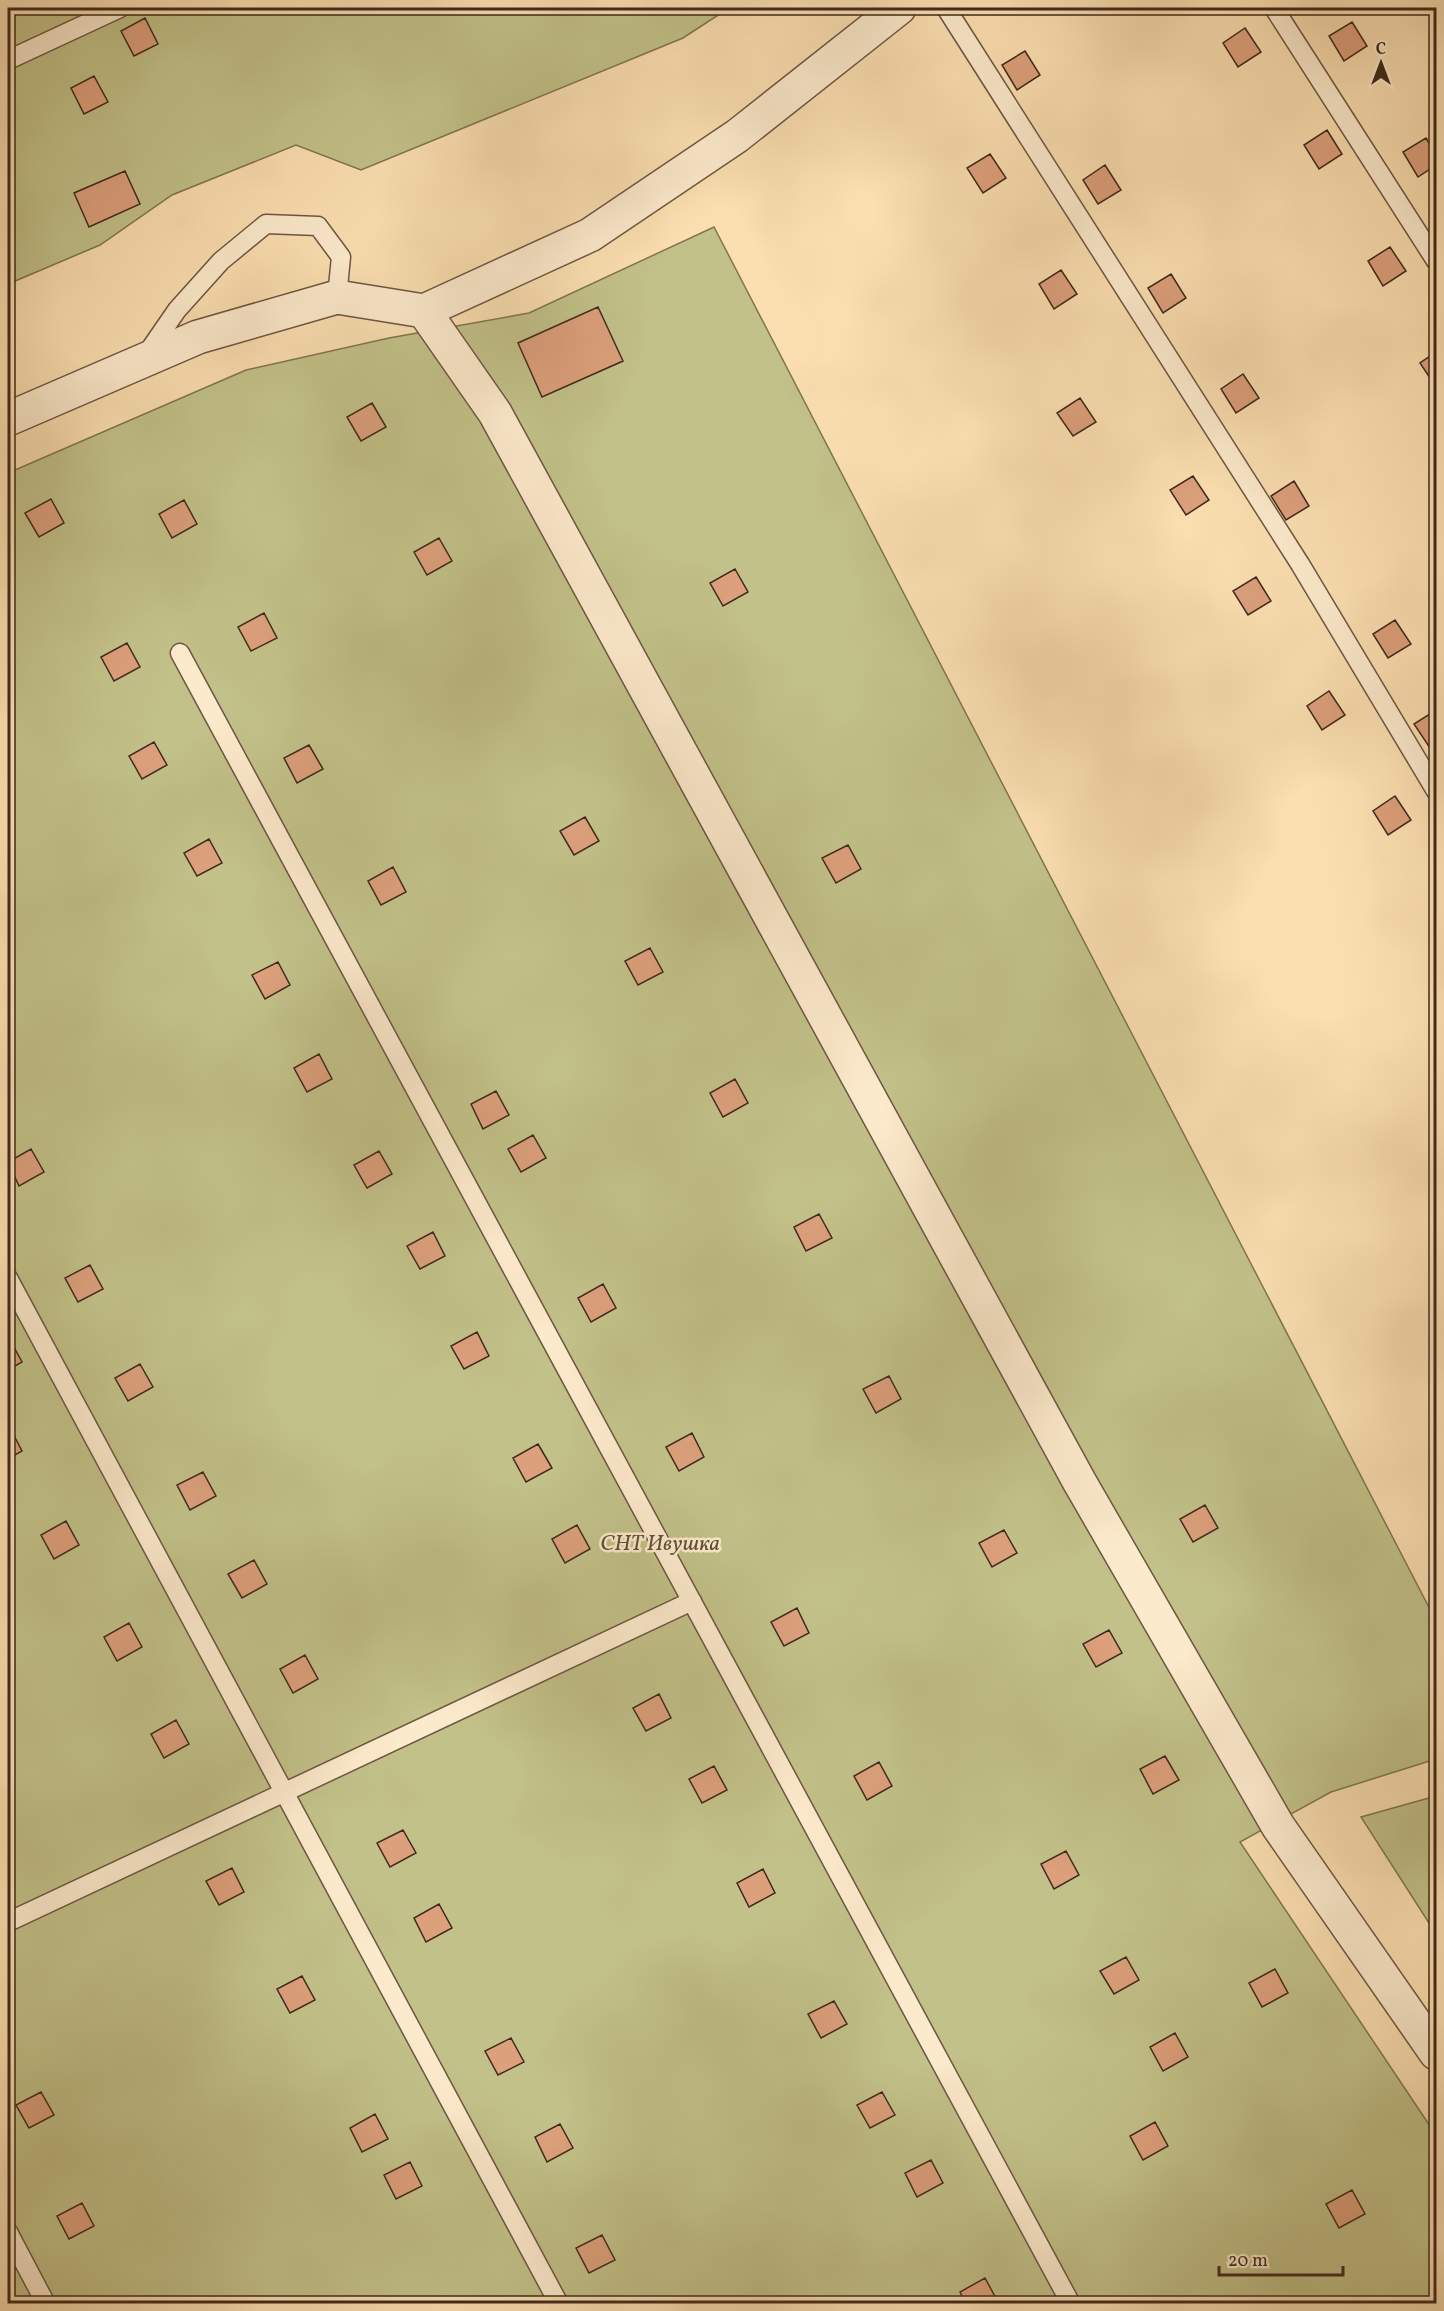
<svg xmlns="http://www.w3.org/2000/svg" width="1444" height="2311" font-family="Vollkorn,serif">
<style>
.green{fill:#c2c189;stroke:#807552;stroke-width:1.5}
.building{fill:#dca07c;stroke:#3f291c;stroke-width:1.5}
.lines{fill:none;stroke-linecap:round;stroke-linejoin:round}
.service-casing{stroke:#6e5641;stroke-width:21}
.minor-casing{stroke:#6e5641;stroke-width:36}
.tertiary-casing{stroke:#6e5641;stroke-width:36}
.service{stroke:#fceacc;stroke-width:18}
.minor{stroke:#fceacc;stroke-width:33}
.tertiary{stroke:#fceacc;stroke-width:33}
.labels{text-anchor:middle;stroke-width:5;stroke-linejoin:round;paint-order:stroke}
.park-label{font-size:22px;font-style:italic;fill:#604f37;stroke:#fceacc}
</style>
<rect width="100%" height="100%" fill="#fbdfb1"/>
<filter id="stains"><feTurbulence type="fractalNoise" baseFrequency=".00333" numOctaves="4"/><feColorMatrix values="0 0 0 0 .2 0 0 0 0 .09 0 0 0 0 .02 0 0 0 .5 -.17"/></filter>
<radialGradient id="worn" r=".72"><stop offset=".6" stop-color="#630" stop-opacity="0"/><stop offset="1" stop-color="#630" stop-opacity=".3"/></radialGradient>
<path class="green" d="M8 8H729L683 38 361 170 296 145 172 195 100 245 8 284Z
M714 227 1436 1621V1759L1331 1792 1240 1842 1436 2135V2303H8V473L246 370 389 338 529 313Z
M1436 1796V1934L1361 1817Z"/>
<path class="building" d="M145 18 158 44 134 56 121 31Z
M1352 22 1367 46 1344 61 1329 36Z
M1245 28 1261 52 1238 67 1223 43Z
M1025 51 1040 75 1017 90 1002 65Z
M94 76 108 102 84 114 71 88Z
M1327 130 1342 154 1319 169 1304 145Z
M1426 138 1436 155V165L1418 177 1403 152Z
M990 154 1006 178 983 193 967 168Z
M1105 165 1121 190 1098 204 1083 180Z
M125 171 140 204 89 227 74 193Z
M1390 247 1406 271 1383 286 1368 261Z
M1061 270 1077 294 1054 309 1039 284Z
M1171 274 1186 298 1163 313 1148 288Z
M598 307 623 361 542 397 518 343Z
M1436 352V387L1420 363Z
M1243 374 1259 398 1236 413 1221 389Z
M1080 398 1096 422 1073 436 1057 413Z
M372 403 386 427 361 441 347 417Z
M1193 476 1209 500 1186 515 1170 490Z
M1294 481 1309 506 1286 520 1271 496Z
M51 499 64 523 39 537 25 513Z
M184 500 197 524 172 538 159 514Z
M439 538 452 561 427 575 414 552Z
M735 569 748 592 723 606 710 583Z
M1256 577 1271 601 1248 615 1233 591Z
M264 613 277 638 251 651 238 627Z
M1395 620 1411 644 1388 658 1373 634Z
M127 643 140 667 114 681 101 657Z
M1329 691 1345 715 1322 730 1307 706Z
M1436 710V744L1430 748 1414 724Z
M154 742 167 765 142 779 129 756Z
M309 745 323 769 297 783 284 758Z
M1395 796 1411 820 1388 835 1373 811Z
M585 817 599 841 574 855 560 831Z
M209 839 222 863 197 876 184 853Z
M848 845 861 869 836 883 822 858Z
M393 867 406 892 381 905 368 881Z
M650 948 663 972 638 985 625 961Z
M278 962 290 985 265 999 252 975Z
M319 1054 332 1079 307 1092 294 1068Z
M735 1079 748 1103 723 1117 710 1093Z
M496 1091 509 1115 483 1129 471 1104Z
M533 1135 546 1158 521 1172 508 1149Z
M31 1149 44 1172 19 1186 8 1162Z
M379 1151 392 1174 367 1188 354 1165Z
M819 1214 832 1238 806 1251 794 1227Z
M433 1232 445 1256 420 1269 407 1246Z
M90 1265 103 1289 78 1302 65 1278Z
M603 1284 616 1308 591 1322 578 1298Z
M477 1332 489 1356 464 1369 451 1346Z
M9 1338 22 1362 8 1370V1339Z
M140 1364 153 1387 128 1401 115 1378Z
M889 1376 901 1399 876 1413 863 1389Z
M9 1426 22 1451 8 1459V1427Z
M692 1433 704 1457 679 1471 666 1447Z
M538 1444 552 1468 526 1482 513 1458Z
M203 1472 216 1496 190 1510 177 1485Z
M1205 1505 1218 1528 1193 1542 1180 1519Z
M66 1521 79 1545 54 1559 41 1535Z
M577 1525 590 1549 565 1563 552 1539Z
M1004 1530 1017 1553 992 1567 979 1543Z
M254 1560 267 1584 242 1598 228 1574Z
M797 1608 809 1633 784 1646 771 1622Z
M129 1623 142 1647 117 1661 104 1637Z
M1109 1630 1122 1653 1096 1667 1083 1644Z
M305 1655 318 1679 293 1693 280 1669Z
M659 1694 671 1718 646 1731 633 1708Z
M176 1720 189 1744 164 1758 151 1734Z
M1165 1756 1179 1780 1153 1794 1140 1769Z
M879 1762 892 1786 867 1800 854 1776Z
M714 1766 727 1790 702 1803 689 1779Z
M403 1830 416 1853 390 1867 377 1843Z
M1066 1851 1079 1875 1054 1889 1041 1864Z
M232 1868 244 1892 219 1905 206 1881Z
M763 1869 775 1893 749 1907 737 1883Z
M439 1904 452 1928 426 1942 414 1918Z
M1126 1957 1139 1980 1114 1994 1100 1971Z
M1275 1969 1288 1993 1262 2007 1249 1983Z
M302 1976 315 2000 290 2013 277 1989Z
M834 2001 847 2024 821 2038 808 2014Z
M1175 2033 1188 2057 1163 2071 1150 2047Z
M511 2038 524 2062 498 2075 485 2051Z
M41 2092 54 2115 29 2128 16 2105Z
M882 2092 895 2115 870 2128 857 2105Z
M375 2114 388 2139 362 2152 350 2128Z
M1155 2122 1168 2146 1143 2160 1130 2136Z
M560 2124 573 2148 547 2162 535 2137Z
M931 2160 943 2183 917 2197 905 2173Z
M410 2162 422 2186 396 2199 384 2175Z
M1352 2190 1365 2214 1339 2228 1326 2204Z
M82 2203 94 2226 69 2239 57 2216Z
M602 2235 615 2260 589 2273 576 2248Z
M985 2278 998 2302 966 2304 960 2292Z"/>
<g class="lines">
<defs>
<path id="service" d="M946 8 1300 564 1436 791
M1274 8 1436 261
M8 60 120 8
M146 355 177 310 221 261 266 224 318 226 341 257 337 297
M180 653 1071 2304
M8 1278 559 2304
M8 1922 692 1601
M8 2232 46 2304"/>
<path id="minor" d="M337 297 424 311 590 235 737 136 899 8
M424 311 495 413 1079 1481 1278 1826 1436 2053"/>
<path id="tertiary" d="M8 419 198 337 337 297"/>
</defs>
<use href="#service" class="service-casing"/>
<use href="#minor" class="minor-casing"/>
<use href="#tertiary" class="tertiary-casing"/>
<use href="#service" class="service"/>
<use href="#minor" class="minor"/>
<use href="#tertiary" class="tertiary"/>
</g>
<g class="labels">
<g class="park-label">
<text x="660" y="1550">СНТ Ивушка</text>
</g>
</g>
<rect width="1444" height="2311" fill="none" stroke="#fbdfb1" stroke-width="30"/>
<rect x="9" y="9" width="1426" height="2293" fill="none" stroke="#3f291c" stroke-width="3"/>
<rect x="15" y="15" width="1414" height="2281" fill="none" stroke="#3f291c" stroke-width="1.5"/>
<g transform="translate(1381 63)" stroke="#fceacc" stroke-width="4.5" paint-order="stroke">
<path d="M0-4.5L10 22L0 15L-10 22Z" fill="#3f291c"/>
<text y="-9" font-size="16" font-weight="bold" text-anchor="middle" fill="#3f291c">С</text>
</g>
<path d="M1219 2266v9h124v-9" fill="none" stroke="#3f291c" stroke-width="3"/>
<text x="1228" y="2266" font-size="18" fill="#3f291c" stroke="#fceacc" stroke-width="4.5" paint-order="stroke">20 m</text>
<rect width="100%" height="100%" filter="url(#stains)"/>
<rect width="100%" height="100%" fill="url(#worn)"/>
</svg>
